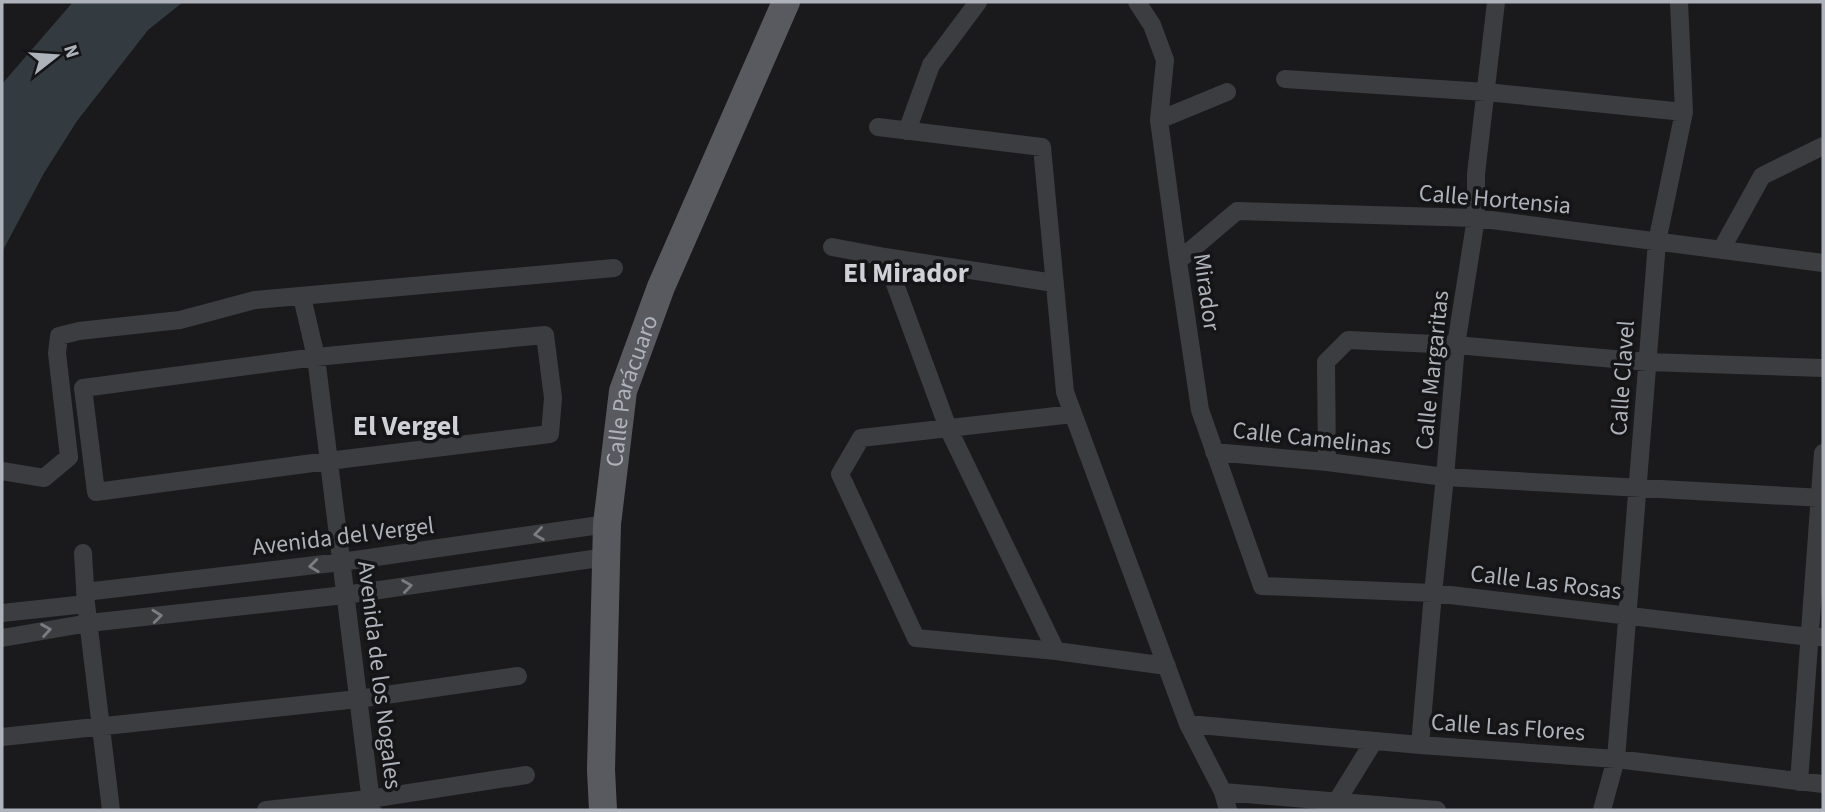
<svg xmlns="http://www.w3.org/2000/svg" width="1825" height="812" font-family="'Source Sans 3',sans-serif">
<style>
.water{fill:#333b41}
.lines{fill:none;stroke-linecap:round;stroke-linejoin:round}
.street{stroke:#3c3d41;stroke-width:18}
.primary{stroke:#585a60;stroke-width:28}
.oneway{stroke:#7b7d84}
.labels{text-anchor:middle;stroke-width:7;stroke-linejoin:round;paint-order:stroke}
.street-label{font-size:24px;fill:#aeb2ba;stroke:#151517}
.quarter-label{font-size:28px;font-weight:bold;fill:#cfd1d7;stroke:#151517}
</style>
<rect width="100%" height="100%" fill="#1a1a1c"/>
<path class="water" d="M73 2H183L148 30 77 121 44 173 2 252V84Z"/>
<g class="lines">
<path class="street" d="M1137 2 1152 25 1165 60 1159 120 1178 261 1200 410 1262 586 1433 593 1810 637H1823
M1285 79 1486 92 1684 112
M1159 120 1227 92
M878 127 1042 147 1065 392 1188 724 1223 792 1228 810
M907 131 931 65 978 2
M832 247 885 257 1054 283
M1721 250 1762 176 1823 146
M885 257 948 428 1056 651
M1178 261 1237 211 1476 218 1823 263
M302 297 316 357 372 810
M545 335 553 398 550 434 328 461 96 492 83 388 316 357Z
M1073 414 861 438 840 474 916 638 1056 651 1167 666
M1214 452 1327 462 1445 477 1823 498
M1327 462 1326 362 1348 340 1456 345 1648 362 1823 368
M2 471 44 478 69 457 57 353 59 336 79 331 180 320 255 300 614 268
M83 553 86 604 111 810
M85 592 341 562 607 524
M2 613 86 604
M2 638 89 623 345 595 606 557
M1188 724 1420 745 1616 759 1823 784
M2 737 358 699 518 676
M1420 745 1433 593 1445 477 1456 345 1476 218V174L1496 2
M1799 782 1823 453
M1223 792 1437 810
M1332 809 1374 741
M266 810 370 799 526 775
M1602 810 1616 759 1657 242 1684 112 1679 2"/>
<path class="primary" id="s1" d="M603 810 601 770 607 524 623 391 661 287 786 2"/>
</g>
<defs><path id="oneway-chevron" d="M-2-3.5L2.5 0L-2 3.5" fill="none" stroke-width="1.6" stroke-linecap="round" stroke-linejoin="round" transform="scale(1.75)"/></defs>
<g class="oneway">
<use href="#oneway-chevron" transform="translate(539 534) rotate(172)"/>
<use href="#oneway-chevron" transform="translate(314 566) rotate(173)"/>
<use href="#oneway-chevron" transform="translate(407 586) rotate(-8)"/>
<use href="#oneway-chevron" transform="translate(157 616) rotate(-6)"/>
<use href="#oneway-chevron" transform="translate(46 630) rotate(-9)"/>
</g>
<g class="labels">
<g class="street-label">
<text transform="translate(1495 199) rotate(5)" y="8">Calle Hortensia</text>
<text transform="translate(1207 292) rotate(82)" y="8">Mirador</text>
<text transform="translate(1432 370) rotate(-84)" y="8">Calle Margaritas</text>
<text transform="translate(1622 378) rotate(-86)" y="8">Calle Clavel</text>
<text dy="8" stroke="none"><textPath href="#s1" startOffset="422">Calle Parácuaro</textPath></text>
<text transform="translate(1312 438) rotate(6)" y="8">Calle Camelinas</text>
<text transform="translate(343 536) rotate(-7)" y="8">Avenida del Vergel</text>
<text transform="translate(1546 582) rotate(7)" y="8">Calle Las Rosas</text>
<text transform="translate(380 675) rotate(83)" y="8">Avenida de los Nogales</text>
<text transform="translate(1508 727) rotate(4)" y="8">Calle Las Flores</text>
</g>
<g class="quarter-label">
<text x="906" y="282">El Mirador</text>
<text x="406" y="435">El Vergel</text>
</g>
</g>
<rect width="1825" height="812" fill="none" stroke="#aeb2ba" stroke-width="7"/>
<g transform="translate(56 56) rotate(73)" stroke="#151517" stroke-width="5" paint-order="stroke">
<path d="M0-5L12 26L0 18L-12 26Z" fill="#aeb2ba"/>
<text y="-10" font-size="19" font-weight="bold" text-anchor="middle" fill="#aeb2ba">N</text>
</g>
</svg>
